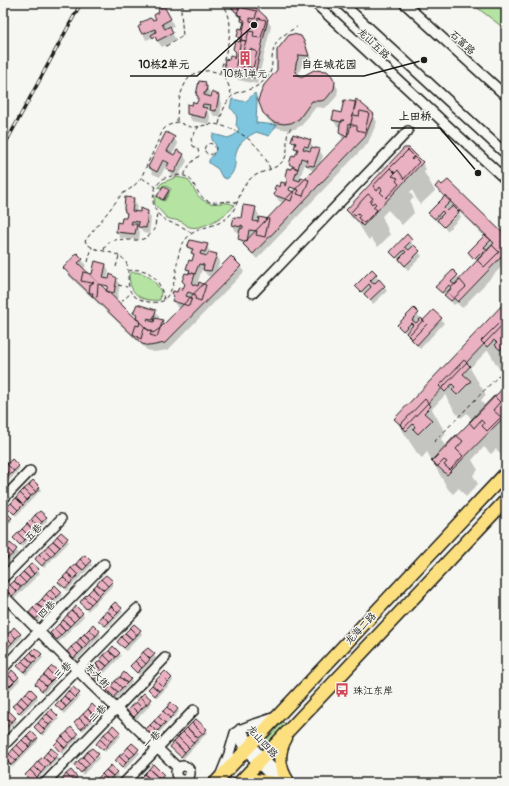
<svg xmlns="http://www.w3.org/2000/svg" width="509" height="786" font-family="Pangolin,'LXGW WenKai TC',sans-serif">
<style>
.green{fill:#b5e3a2;stroke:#68805f}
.water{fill:#7ec6df;stroke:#578291}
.shadow{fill:#0003;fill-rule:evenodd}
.building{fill:#eab1c3;stroke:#1c1c1c}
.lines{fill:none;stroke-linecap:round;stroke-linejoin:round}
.minor-casing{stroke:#1c1c1c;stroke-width:12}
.major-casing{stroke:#1c1c1c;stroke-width:15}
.path{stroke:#1c1c1c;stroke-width:1;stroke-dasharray:4 3;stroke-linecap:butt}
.minor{stroke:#f6f6f2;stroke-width:9}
.major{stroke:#fce080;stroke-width:12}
.rail-casing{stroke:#1c1c1c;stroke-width:3.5}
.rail{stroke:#f6f6f2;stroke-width:2;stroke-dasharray:6;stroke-linecap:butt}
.labels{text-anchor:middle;stroke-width:3;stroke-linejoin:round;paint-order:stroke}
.street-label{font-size:10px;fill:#1c1c1c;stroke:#f6f6f2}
.poi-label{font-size:10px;fill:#1c1c1c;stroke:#f6f6f2}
.leader{fill:none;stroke:#1c1c1c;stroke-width:1.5}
.callout-dot{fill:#1c1c1c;stroke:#f6f6f2;stroke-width:1.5}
.callout-label{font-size:11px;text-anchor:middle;font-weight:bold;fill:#1c1c1c;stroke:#f6f6f2;stroke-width:3;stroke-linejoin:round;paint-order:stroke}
</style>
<rect width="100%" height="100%" fill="#f6f6f2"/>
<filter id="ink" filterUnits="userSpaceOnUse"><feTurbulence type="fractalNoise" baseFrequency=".025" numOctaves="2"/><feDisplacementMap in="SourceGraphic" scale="8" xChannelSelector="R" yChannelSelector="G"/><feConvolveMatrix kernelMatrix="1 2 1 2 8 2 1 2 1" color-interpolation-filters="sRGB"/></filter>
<g filter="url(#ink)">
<path class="green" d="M471 3H506V30L505 29Z
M176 177 187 179C194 186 195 195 203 200 214 208 224 199 234 205 230 214 201 231 190 227 187 227 185 223 182 222 178 220 172 220 167 218L155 205 154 195 163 201 171 189 164 185 161 188 158 187 162 183Z
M132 272C146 272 154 279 161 291L160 300C141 302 129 294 129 274Z
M283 722 287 725 267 745 264 742Z"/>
<path class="water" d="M255 93 257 101 256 123 277 125 269 136 256 132C222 150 245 164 227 179L222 177 218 169 209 163V160C215 153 220 148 212 140L213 134 228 138 235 135 239 129 236 125C238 117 236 112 230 108L232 99C249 102 242 104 255 93Z"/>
<path class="shadow" d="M225 3H250L267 20 271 26 257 84 238 80 237 77 229 75 225 69 233 57 235 60 236 53 234 49 240 41 238 36 244 25 239 16Z
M167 13 174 26 169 28 176 40 162 47 154 37 146 40 143 33 153 21Z
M305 43 312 62 303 61 298 76 301 78 331 76 338 89 337 96 329 105 324 108 316 107 302 125 295 129 288 130 278 128 268 120 264 113Z
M205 83 210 93V98L219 96 222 103 220 117 214 116 211 111 207 110 210 116 209 124 192 121 188 114 199 101 197 95Z
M342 114 373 115 377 122 368 143 257 259 243 245 239 238 240 232H236L233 225 234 218 241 219 255 208 259 215 258 217 267 219 283 203 279 201 275 195V189L280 188 284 184 285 186 293 168 290 163 296 157 298 152 292 141 294 136 310 140 313 148 319 150 323 156 320 164 343 140 340 133 341 127 337 126 333 120ZM351 120 350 132 347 131ZM305 164 313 171 306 179 300 177ZM290 186 297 188 293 193 288 191Z
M174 138 178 144 172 155 183 154 187 161 177 178 171 175 166 166 160 177 153 174 149 167Z
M422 163 426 169 424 172 435 191 420 205 412 190 410 192 416 202 414 198 410 201 414 213 402 225 388 210 382 216 390 235 378 247 371 238 369 240 366 236 355 218 353 219 351 217 348 211Z
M436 187 506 237V262L462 308 457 303 454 305 437 287 457 276 460 280 477 262 469 252 485 237 458 211 461 217 447 231 439 221 438 223 432 217 430 213 444 198Z
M168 190 170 193 165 202 159 196Z
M133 198 137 205 136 213 147 211 151 218 149 234 143 233 140 227H137L140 232 139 240 120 238 117 232 118 224H122L127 219 126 212Z
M411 240 413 246 422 256 408 270 391 252Z
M207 245 210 253 216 254 220 261 216 273 240 266 244 272 168 350 154 352 147 350 68 275 65 268 82 259 86 266 83 269 88 274 93 275 106 265 109 271 107 280 116 279 120 285 117 299 113 298 136 320 137 318 134 313 156 311 159 317 158 320 162 321 165 325 181 308 177 307 173 301V295L182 289 183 292 185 285 183 281 190 273 187 269 195 257 188 247ZM202 269 208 276 212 277 204 286 198 282ZM97 283 109 286 107 292ZM142 326 153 330 152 333Z
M372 270 387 291 373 304 356 286Z
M506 302V372L504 374 499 369 488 350 470 368 486 395 481 400 485 407 506 386V455L503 458 496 449 491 454 484 447 472 460 478 470 473 475 478 484 466 497 459 488 453 494 448 489 427 452 422 458 417 453 395 419ZM445 395 456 413 461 418 467 413 472 420 446 447 441 439 446 434 432 409Z
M414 309 423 322 441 319 444 323 420 349 398 325Z
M18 466 20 469 3 487V469Z
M40 488 41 490 16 516 10 510 8 507Z
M5 512 12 521 3 530V514Z
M46 518 47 521 22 547 16 541Z
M61 533 69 542 44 568 38 562Z
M10 544 18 553 3 568V551Z
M85 556 92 565 67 591 60 582Z
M38 570 40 573 15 598 8 593 7 590Z
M112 582 113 585 88 611 82 605 81 602Z
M61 593 63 595 38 621 31 616 30 613Z
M115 603 123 612 107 628 99 620Z
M82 613 84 616 59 642 53 636 51 633Z
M14 629 22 637 5 654 3 652V640Z
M140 631 142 634 126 651 118 642Z
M99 632 101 635 76 661 70 655 68 652Z
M148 649 156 658 139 675 133 669Z
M119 653 121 656 96 682 90 676 88 673Z
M41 655 43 658 26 675 20 669Z
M52 667 60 676 44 693 36 684Z
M18 677 20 680 4 697 3 681Z
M171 678 173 681 157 698 149 689Z
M130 679 132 682 116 699 108 690Z
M79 694 80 697 64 714 57 705Z
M144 694 152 703 136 720 128 711Z
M36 695 38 698 21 715 15 709Z
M171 704 179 712 154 738 148 733Z
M98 712 100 715 83 731 77 726Z
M9 713 17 721 3 735V719Z
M57 717 59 719 43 736 35 727Z
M206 730 208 732 183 759 171 747Z
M119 733 121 736 105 752 97 744Z
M77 735 79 737 62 754 55 746Z
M37 738 38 741 13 767 7 761 6 759Z
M132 744 140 753 124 770 116 761Z
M51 749 59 758 34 783 28 778Z
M98 755 99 758 83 775 77 769Z
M153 766 165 778 160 783H137Z
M111 767 118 775 111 783H95Z
M71 771 78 780 75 783H59Z"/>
<path class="building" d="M227 3H251L268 19 254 78 234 74 245 21Z
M164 6 171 19 162 24 165 29 170 26 173 33 157 41 155 36 153 38 151 35 156 32 155 29 142 34 138 27 141 25 140 23 150 18 153 20 156 19 154 15 159 12 158 9Z
M239 7 257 11 255 19 250 18V21L257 23 258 18 266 20 261 38 253 37 254 32 249 31 246 41 240 40V38L237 37 239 28 242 29 244 22 241 21 242 16 237 15Z
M293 34 301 36 305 43 309 56 299 55 296 64 295 72 301 77 314 70 327 71 332 76 335 82 334 89 326 99 321 101H312L299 119 291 123 284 124 273 122 263 113 258 100 264 85 277 70V50L289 35Z
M240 40 246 41 243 51 249 53 250 49 257 52 253 68 247 66 248 62 239 59 238 63 244 65 241 73 224 69 225 64H224L225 59 229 60 230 55 234 56V59L236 52 233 49 235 41 239 42Z
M199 81 206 82 205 86H207L206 93H204V95L211 97 212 92 219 95 216 111 210 110 211 105 203 104 202 107 207 108 205 118 187 114V104L192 105 193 101 196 104 198 100V96L196 95Z
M356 99 374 114 365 137 253 254 243 244 349 133Z
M344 100 356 102 353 115 359 116 360 111 369 113 365 132 357 130V126L349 124 347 137 339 133 340 124 344 120H342L341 122 332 120 334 111 341 113Z
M166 132 175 137 167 151 174 155 177 150 184 154 174 173 166 168 169 163 163 160 157 172 148 167Z
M293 134 311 140 308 147 304 146 303 149 310 151 312 147 320 149 314 166 306 165 307 160 301 158 298 169 289 164 292 155 295 156 298 149 294 148 296 143 291 141Z
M404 148H409L423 162 363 226 346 210Z
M408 150 414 156 411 159 412 160 414 157 419 162 404 179 398 170 395 173 390 168Z
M292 167 298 169 294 179 300 181 301 177 309 180 303 196 297 194 299 190 290 187 289 190 294 192 291 201 274 195 276 190 274 189 276 185 280 187 281 182 285 183V186L287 179 285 176 287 168 291 169Z
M390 168 395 173 392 176 398 178 396 181 399 184 386 198 380 192 382 190 380 187 377 191 373 186Z
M448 180 506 236V252L458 302 447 292 494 243 435 187 439 182 442 185Z
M163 186 169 190 163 200 157 196Z
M368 194 373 198 370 202 372 204 374 202 376 204 373 207 377 210 364 223 358 218 360 215 358 213 355 216 351 212Z
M446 195 451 201 444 208 447 211 453 206 459 212 444 227 437 220 444 213 442 211 435 219 428 213Z
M125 197 134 198 132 211 140 212V208L148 211 146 228 138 227 139 222 132 221 131 224H137L135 234 116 232 117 222 121 223 122 218H126L127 213 125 212 124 208Z
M243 205 256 207 253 221 258 222 259 217 269 219 265 237 256 235 257 231 249 230 247 242 238 239 240 229 243 228V226L241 225V227L232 225 234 217 241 218Z
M407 234 412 240 405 247 409 250 414 245 420 251 405 266 399 259 406 252 404 250 396 258 390 252Z
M485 235 491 240 484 247 487 251 492 245 499 252 484 267 477 260 484 253 482 251 474 259 468 252Z
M190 240 208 244 205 252 201 251 200 254 207 256 209 252 217 254 211 271 203 270 204 265 199 264 195 274 189 272 190 270 186 269 189 260 192 261 194 254 191 253 193 249 187 247Z
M77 253 83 259 78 263 148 330 153 333 159 329 231 256 241 266 165 343 150 346 142 344 63 268Z
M95 261 106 264 103 278 109 279 110 274 117 278 114 293 106 291 108 286 98 284 97 297 92 296 93 293H89L90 285 94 282 92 283 81 281 83 272 92 274Z
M372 269 377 274 370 281 374 284 379 279 385 286 370 300 364 294 371 287 369 284 361 292 355 286Z
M453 270 458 275 451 282 455 285 460 280 466 287 451 301 444 295 452 288 449 285 442 293 435 287Z
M189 272 195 274 192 284 198 286 199 282 206 285 201 301 195 299 196 295 188 292 186 296 192 298 189 306 172 301 174 296 172 295 173 291 177 292 179 287 182 288V291L185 284 182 281 185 273 189 274Z
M506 301V321L404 428 394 419Z
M137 304 156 310 153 320 148 318 147 320 154 322 155 318 163 320 157 337 150 335 152 331 144 328 141 339 133 334 136 325 139 326 140 320 136 319 137 314 133 313Z
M414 308 419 313 412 320 416 323 421 318 427 324 412 339 406 333 413 325 411 323 403 331 397 325Z
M433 310 442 318 417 345 408 336Z
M506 316V344L500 350 495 345 497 343 494 340 487 347 481 341Z
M464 360 470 366 463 374 471 381 457 395 452 390 455 387 452 384 445 392 439 386Z
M506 385V415L447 475 432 461Z
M494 396 500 402 493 410 501 417 487 431 482 426 484 423 481 420 474 428 469 422Z
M425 399 431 406 424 413 432 420 418 434 413 429 415 427 413 424 406 431 400 425Z
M456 435 463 441 456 449 463 456 450 470 444 465 447 462 444 460 437 467 431 461Z
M12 459 19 466 14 471 7 464Z
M7 464 14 471 10 475 3 468Z
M3 468 10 475 6 479 3 477Z
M33 480 40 487 36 492 29 485Z
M29 485 36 492 31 496 24 489Z
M24 489 31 496 27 500 20 493Z
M20 493 27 500 23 505 16 498Z
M16 498 23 505 18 510 11 503Z
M11 503 18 510 14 514 7 507Z
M5 511 12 518 7 522 3 518Z
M40 511 47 517 42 522 35 515Z
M35 515 42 522 38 527 31 520Z
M31 520 38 527 33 531 27 524Z
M27 524 33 531 29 536 22 529Z
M22 529 29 536 25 540 18 533Z
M61 532 68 538 64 543 57 536Z
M18 533 25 540 20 545 13 538Z
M57 536 64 543 60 547 53 541Z
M53 541 60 547 55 552 48 545Z
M10 543 17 549 13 554 6 547Z
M48 545 55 552 51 557 44 550Z
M6 547 13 554 8 558 3 553Z
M44 550 51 557 46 561 39 554Z
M3 553 8 558 4 563 3 562Z
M39 554 46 561 42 566 35 559Z
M85 555 91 561 87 566 80 559Z
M80 559 87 566 83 570 76 564Z
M32 563 39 569 34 574 28 567Z
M76 564 83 570 78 575 71 568Z
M28 567 34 574 30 578 23 572Z
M71 568 78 575 74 579 67 573Z
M23 572 30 578 26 583 19 576Z
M67 573 74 579 70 584 63 577Z
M106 575 113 581 108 586 101 579Z
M19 576 26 583 21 587 14 581Z
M63 577 70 584 65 588 58 582Z
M101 579 108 586 104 590 97 584Z
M14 581 21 587 17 592 10 585Z
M97 584 104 590 99 595 93 588Z
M10 585 17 592 12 596 6 590Z
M55 585 62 592 57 597 50 590Z
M93 588 99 595 95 600 88 593Z
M50 590 57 597 53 601 46 594Z
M88 593 95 600 91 604 84 597Z
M46 594 53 601 49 606 42 599Z
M84 597 91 604 86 609 80 602Z
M42 599 49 606 44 610 37 604Z
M115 602 122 608 118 613 111 606Z
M37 604 44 610 40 615 33 608Z
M76 606 83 613 79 617 72 611Z
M111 606 118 613 114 617 107 611Z
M33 608 40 615 36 619 29 613Z
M72 611 79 617 74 622 67 615Z
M107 611 114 617 109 622 102 615Z
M67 615 74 622 70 626 63 620Z
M102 615 109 622 105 626 98 620Z
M63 620 70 626 65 631 59 624Z
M59 624 65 631 61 635 54 629Z
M93 624 100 631 96 636 89 629Z
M134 624 141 630 137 635 130 628Z
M14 627 21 634 16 638 10 632Z
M130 628 137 635 132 639 125 633Z
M54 629 61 635 57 640 50 633Z
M89 629 96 636 91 640 84 634Z
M10 632 16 638 12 643 5 636Z
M125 633 132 639 128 644 121 637Z
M84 634 91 640 87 645 80 638Z
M5 636 12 643 8 647 3 643Z
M121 637 128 644 124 648 117 642Z
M80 638 87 645 83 649 76 643Z
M76 643 83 649 78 654 71 647Z
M113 646 120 653 116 657 109 651Z
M71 647 78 654 74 658 67 652Z
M35 648 42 654 37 659 31 652Z
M148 648 155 654 150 659 143 652Z
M109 651 116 657 111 662 104 655Z
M31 652 37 659 33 663 26 657Z
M143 652 150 659 146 664 139 657Z
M104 655 111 662 107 666 100 660Z
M26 657 33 663 29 668 22 661Z
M139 657 146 664 142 668 135 661Z
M100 660 107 666 102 671 96 664Z
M22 661 29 668 24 672 17 666Z
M135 661 142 668 137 673 130 666Z
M96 664 102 671 98 675 91 669Z
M52 666 59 672 55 677 48 670Z
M91 669 98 675 94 680 87 673Z
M12 670 19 677 15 681 8 675Z
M48 670 55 677 50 682 44 675Z
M165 671 172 678 168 682 161 675Z
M124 672 131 679 127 683 120 677Z
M8 675 15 681 10 686 3 679Z
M44 675 50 682 46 686 39 679Z
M161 675 168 682 163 687 156 680Z
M120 677 127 683 122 688 115 681Z
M3 679 10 686 6 690 3 688Z
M39 679 46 686 42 691 35 684Z
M156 680 163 687 159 691 152 685Z
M115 681 122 688 118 692 111 686Z
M152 685 159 691 155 696 148 689Z
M111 686 118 692 114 697 107 690Z
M73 687 80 693 75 698 68 691Z
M30 688 37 695 32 699 26 693Z
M68 691 75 698 71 702 64 696Z
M26 693 32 699 28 704 21 697Z
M144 693 151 699 147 704 140 697Z
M64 696 71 702 66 707 60 700Z
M21 697 28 704 24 708 17 702Z
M140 697 147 704 142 708 136 702Z
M60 700 66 707 62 711 55 705Z
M17 702 24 708 19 713 12 706Z
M136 702 142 708 138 713 131 706Z
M171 702 178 709 174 714 167 707Z
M92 704 99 711 94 716 88 709Z
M131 706 138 713 134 717 127 711Z
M167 707 174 714 170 718 163 711Z
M51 709 58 716 54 720 47 714Z
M88 709 94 716 90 720 83 714Z
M9 711 16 718 11 722 5 716Z
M163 711 170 718 165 723 158 716Z
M47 714 54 720 49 725 42 718Z
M83 714 90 720 86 725 79 718Z
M5 716 11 722 7 727 3 723Z
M158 716 165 723 161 727 154 721Z
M42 718 49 725 45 730 38 723Z
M79 718 86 725 81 729 74 723Z
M196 719 207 729 203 734 192 723Z
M154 721 161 727 157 732 150 725Z
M38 723 45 730 41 734 34 727Z
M192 723 203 734 198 738 187 728Z
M113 725 120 732 116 737 109 730Z
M150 725 157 732 152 736 145 730Z
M71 727 78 734 74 739 67 732Z
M187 728 198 738 194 743 183 732Z
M109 730 116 737 111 741 104 734Z
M31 731 38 738 33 742 26 736Z
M67 732 74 739 69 743 62 736Z
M183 732 194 743 189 748 178 737Z
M104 734 111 741 107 746 100 739Z
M26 736 33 742 29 747 22 740Z
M62 736 69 743 65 748 58 741Z
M178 737 189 748 185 752 174 742Z
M100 739 107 746 103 750 96 744Z
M22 740 29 747 24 752 17 745Z
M58 741 65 748 60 752 54 745Z
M174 742 185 752 181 757 170 747Z
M132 743 139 749 135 754 128 747Z
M17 745 24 752 20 756 13 749Z
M128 747 135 754 130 758 124 752Z
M51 748 58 754 54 759 47 752Z
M92 748 99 754 94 759 87 752Z
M13 749 20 756 16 761 9 754Z
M47 752 54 759 50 763 43 757Z
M87 752 94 759 90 764 83 757Z
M124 752 130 758 126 763 119 756Z
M9 754 16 761 11 765 4 758Z
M119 756 126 763 122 768 115 761Z
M43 757 50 763 45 768 38 761Z
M83 757 90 764 85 768 78 761Z
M38 761 45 768 41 773 34 766Z
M78 761 85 768 81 773 74 766Z
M153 764 164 775 160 779 149 769Z
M111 765 117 772 113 776 106 770Z
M34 766 41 773 37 777 30 770Z
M149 769 160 779 156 783 144 774Z
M30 770 37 777 32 782 25 775Z
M71 770 77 777 73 781 66 774Z
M106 770 113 776 109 781 102 774Z
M66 774 73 781 71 783H66L62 779Z
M102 774 109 781 107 783H102L97 779Z
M144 774 154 783H145L140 778Z"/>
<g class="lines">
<defs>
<path id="minor" d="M315 3 506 180
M342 3 506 154
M404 3 506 96
M253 293 408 131
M3 499 30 471
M3 578 61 519
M3 595 92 685 178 768
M3 668 104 564
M240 729 257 752 285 781
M235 733 252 757 278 783
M3 746 137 609
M176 773a7 7 0 1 1 14 0a7 7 0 1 1-14 0Z
M221 774 229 754 235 733C247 724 262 723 275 717
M45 783 165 658
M124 783 194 710"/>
<path id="major" d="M286 738C277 753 279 769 289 783
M215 783 506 473
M239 783 506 500
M246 783 255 780 274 783"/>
</defs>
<use href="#minor" class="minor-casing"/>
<use href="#major" class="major-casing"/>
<path class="path" d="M166 46 183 36 181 12 183 3
M220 73C226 50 238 23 222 3
M177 121C177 107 180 90 188 79 196 69 216 68 224 77 228 82 230 89 231 94
M219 124C231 75 247 103 268 76 272 71 272 65 272 59 273 41 282 35 297 27
M204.5 149a5.5 5.5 0 1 1 11 0a5.5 5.5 0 1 1-11 0Z
M270 169C262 146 243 131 219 125 209 122 200 128 191 127 186 126 181 123 177 122L167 126 163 130 141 178 133 187 122 194 85 241C91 252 111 250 121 257 137 267 117 292 142 300 149 303 156 303 163 301 183 281 171 257 186 239 198 224 218 229 230 215 239 205 239 189 249 180 259 170 278 171 285 158 290 148 283 137 291 128
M184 175 190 164 199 156 198 149 193 146 191 139 199 126
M142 178 156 187
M191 233C179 222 168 225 159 215 153 208 152 201 154 193 155 186 161 179 167 177 200 169 189 192 208 201 218 205 227 198 237 203
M104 250C110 227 143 253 154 229 156 224 156 218 157 213
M88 262 92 247
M116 267 119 256
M128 271C150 265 161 281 164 300
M118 285 127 287
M121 302 131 293
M434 442 506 368"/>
<use href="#minor" class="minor"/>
<use href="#major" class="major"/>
<defs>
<path id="rail" d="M3 148 81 3"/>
</defs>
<use href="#rail" class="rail-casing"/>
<use href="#rail" class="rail"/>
</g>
</g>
<defs>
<symbol id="building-bare" viewBox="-9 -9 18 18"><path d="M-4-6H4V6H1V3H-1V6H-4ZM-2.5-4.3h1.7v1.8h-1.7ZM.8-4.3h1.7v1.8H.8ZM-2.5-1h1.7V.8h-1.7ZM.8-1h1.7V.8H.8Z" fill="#d1495b" stroke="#f6f6f2" stroke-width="2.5" paint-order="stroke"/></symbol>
<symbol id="bus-bare" viewBox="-9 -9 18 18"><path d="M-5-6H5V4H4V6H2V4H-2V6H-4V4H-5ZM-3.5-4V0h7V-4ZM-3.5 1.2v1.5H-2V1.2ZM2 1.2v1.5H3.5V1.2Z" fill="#d1495b" stroke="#f6f6f2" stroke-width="2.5" paint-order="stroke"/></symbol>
</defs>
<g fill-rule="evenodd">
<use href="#building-bare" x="235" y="48" width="20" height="20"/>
<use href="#bus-bare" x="332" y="680" width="20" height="20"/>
</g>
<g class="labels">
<g class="street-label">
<text transform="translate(463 42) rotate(43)" y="4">石富路</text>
<text transform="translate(374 43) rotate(43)" y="4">龙山五路</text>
<text transform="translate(33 532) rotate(-45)" y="4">五巷</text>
<text transform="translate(46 609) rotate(-46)" y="4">四巷</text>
<text transform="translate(360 628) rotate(-47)" y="4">龙海二路</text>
<text transform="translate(62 670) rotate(-46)" y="4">三巷</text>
<text transform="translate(98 675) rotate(46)" y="4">东大街</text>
<text transform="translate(97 713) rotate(-46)" y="4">二巷</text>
<text transform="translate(151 739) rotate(-46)" y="4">一巷</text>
<text transform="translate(263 741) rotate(48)" y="4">龙山四路</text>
</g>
<g class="poi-label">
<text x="245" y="77">10栋1单元</text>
<text x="353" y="694" text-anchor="start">珠江东岸</text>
</g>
</g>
<path class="leader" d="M424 60L364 76H293M254 25L197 76H130M478 173L440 128H391"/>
<g class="callout-dot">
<circle cx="424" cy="60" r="4"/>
<circle cx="254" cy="25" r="4"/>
<circle cx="478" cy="173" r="4"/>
</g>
<g class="callout-label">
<text x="329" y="68">自在城花园</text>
<text x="164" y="68">10栋2单元</text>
<text x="415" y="120">上田桥</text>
</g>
<rect width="509" height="786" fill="none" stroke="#f6f6f2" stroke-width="16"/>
<rect x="8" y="8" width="493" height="770" fill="none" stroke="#1c1c1c" stroke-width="1.5" filter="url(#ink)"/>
</svg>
